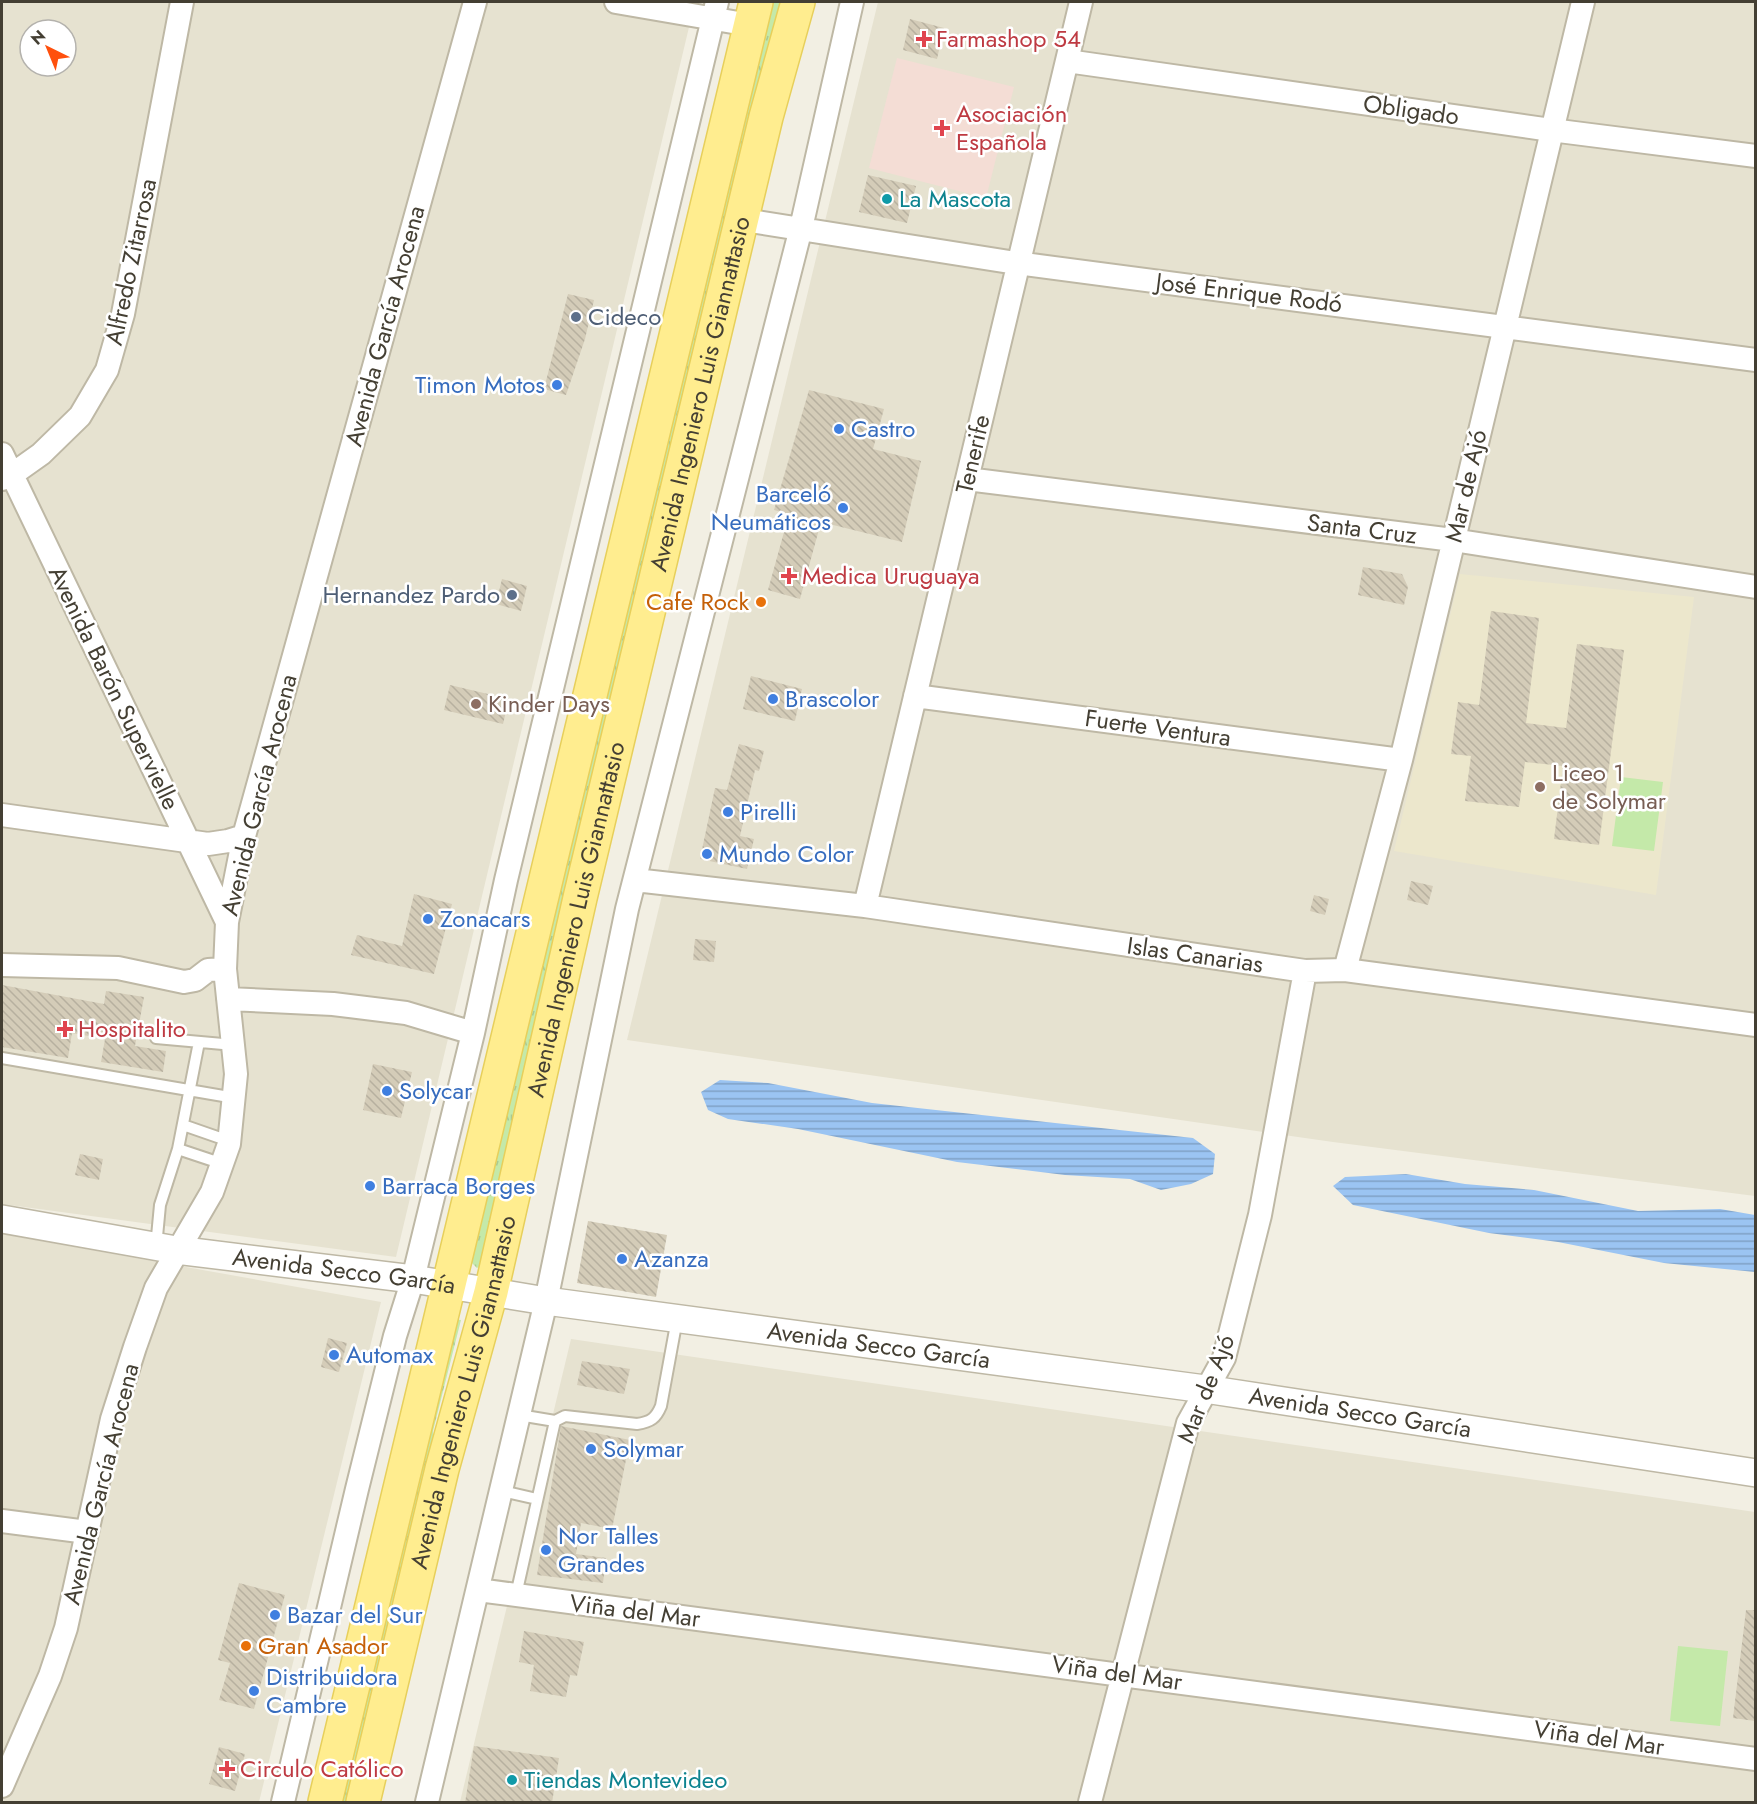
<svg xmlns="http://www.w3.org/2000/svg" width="1757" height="1804" font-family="Jost,sans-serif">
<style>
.residential{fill:#e6e2d0;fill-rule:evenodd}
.education{fill:#ece7cc}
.medical{fill:#f4ddd5}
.grass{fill:url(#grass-tufts)}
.park{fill:#c4e9a9}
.water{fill:url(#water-rules)}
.building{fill:url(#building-back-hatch)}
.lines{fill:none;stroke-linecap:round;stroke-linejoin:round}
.service-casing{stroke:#beb8a5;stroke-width:14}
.minor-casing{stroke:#beb8a5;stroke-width:26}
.tertiary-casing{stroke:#beb8a5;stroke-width:30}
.primary-casing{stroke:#e7cf5b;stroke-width:36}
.service{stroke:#fff;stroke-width:10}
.minor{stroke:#fff;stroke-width:22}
.tertiary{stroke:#fff;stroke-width:27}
.primary{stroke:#ffed8f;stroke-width:33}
.health-dot{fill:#e0444e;stroke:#fff;stroke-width:2}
.culture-dot{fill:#0f9aa8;stroke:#fff;stroke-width:2}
.service-dot{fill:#5c6f8a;stroke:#fff;stroke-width:2}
.shop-dot{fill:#3f7fe0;stroke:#fff;stroke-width:2}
.food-dot{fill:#e8710a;stroke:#fff;stroke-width:2}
.education-dot{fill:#8d6e63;stroke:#fff;stroke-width:2}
.labels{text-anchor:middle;stroke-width:5;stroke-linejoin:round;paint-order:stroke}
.health-label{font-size:24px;fill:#be3a42;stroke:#fff;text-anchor:start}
.street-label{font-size:24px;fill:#443f33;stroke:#fff}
.culture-label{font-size:24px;fill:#0d838f;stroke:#fff;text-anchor:start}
.service-label{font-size:24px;fill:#4e5e75;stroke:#fff;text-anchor:start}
.shop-label{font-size:24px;fill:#366cbe;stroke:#fff;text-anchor:start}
.food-label{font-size:24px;fill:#c56008;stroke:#fff;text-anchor:end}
.education-label{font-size:24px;fill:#785e54;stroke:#fff;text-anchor:start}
</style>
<defs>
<pattern id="grass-tufts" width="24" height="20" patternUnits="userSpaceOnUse" patternTransform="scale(1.5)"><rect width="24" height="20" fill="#c4e9a9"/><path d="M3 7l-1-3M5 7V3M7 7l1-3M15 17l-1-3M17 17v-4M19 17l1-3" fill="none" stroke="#aac992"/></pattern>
<pattern id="water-rules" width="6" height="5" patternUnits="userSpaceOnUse" patternTransform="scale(1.5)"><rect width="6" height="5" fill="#9bc4f2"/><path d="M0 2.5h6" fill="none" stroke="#80a1c5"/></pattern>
<pattern id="building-back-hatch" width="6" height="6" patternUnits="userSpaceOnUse" patternTransform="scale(1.5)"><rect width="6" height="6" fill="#d4ccb8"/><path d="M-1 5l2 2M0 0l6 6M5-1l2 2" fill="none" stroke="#b7b09f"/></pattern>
</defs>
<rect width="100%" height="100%" fill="#f2efe3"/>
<path class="residential" d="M2 2H695L396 1257 2 1204ZM30 30H66V66H30Z
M878 2H1755V1196L1333 1142 627 1040Z
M2 1234 381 1302 259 1802H2Z
M571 1339 1755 1512V1802H460Z"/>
<path class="education" d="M1460 574 1694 597 1656 895 1394 851Z"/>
<path class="medical" d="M897 58 1014 87 986 198 869 168Z"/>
<path class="grass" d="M768 2H784L480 1266 477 1268 471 1262 496 1162 498 1120Z
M453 1319 461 1320 433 1431V1462L353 1802H335Z"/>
<path class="park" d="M1621 777 1663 782 1654 851 1612 846Z
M1678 1646 1728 1651 1720 1726 1670 1721Z"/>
<path class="water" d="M720 1080 768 1083 872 1103 1193 1138 1215 1154 1213 1174 1191 1184 1161 1190 1130 1179 1065 1175 957 1162 798 1129 728 1119 708 1110 701 1092Z
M1406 1174 1465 1184 1534 1190 1638 1211 1720 1209 1755 1215V1272L1664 1263 1558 1242 1489 1233 1353 1205 1333 1186 1345 1177Z"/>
<path class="building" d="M910 19 944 28 937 59 903 50Z
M868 175 916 186 907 223 859 212Z
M568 294 594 300 585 339 566 395 544 389Z
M809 390 884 409 873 449 921 461 902 542 821 522 800 599 768 590 789 514 774 510Z
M1363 567 1402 574 1408 587 1404 605 1358 595Z
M502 579 527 586 521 611 496 604Z
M1491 611 1539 618 1526 723 1566 728 1577 644 1624 650 1599 845 1554 839 1563 766 1525 762 1519 807 1465 801 1471 756 1451 754 1458 702 1479 705Z
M751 676 802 689 795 721 743 709Z
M450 685 509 699 503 724 444 710Z
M739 744 764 751 759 771 755 770 740 836 754 839 747 869 700 859 715 788 727 790Z
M1411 881 1433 886 1428 905 1407 900Z
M414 894 452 904 434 974 351 955 357 935 402 946Z
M1314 895 1329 899 1325 915 1310 911Z
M695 939 716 941 714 962 693 960Z
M2 985 104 1004 106 991 144 997 135 1046 166 1051 163 1072 101 1062 105 1039 72 1033 68 1058 2 1047Z
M373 1064 412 1072 401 1118 363 1110Z
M80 1154 103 1159 99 1180 75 1175Z
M588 1221 667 1235 656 1297 577 1283Z
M328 1338 347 1343 339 1372 321 1367Z
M582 1361 630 1369 624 1394 577 1385Z
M561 1426 630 1440 612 1529 581 1523 576 1554 606 1558 603 1583 537 1575Z
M239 1583 285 1595 254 1709 219 1700 230 1663 218 1660Z
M1746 1610H1755V1721L1733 1718Z
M524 1631 584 1642 577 1676 570 1675 566 1697 530 1691 534 1665 519 1662Z
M474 1746 559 1758 552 1803H465Z
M219 1747 245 1754 235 1791 209 1784Z"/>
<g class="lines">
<defs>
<path id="service" d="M156 1038 234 1045
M2 1058 235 1098
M183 1125 229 1141
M178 1149 223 1164
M156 1247 160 1205 178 1149 199 1042
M519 1415 555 1421
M502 1491 537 1499
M516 1595 555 1421 565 1416 637 1424C651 1422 656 1418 661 1406L677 1319"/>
<path id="minor" d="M616 2 750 25
M1067 61 1551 130 1756 156
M744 220 1016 263 1756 360
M2 454 227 922
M2 479 10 476 41 454 80 416 107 370 123 314 182 2
M967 479 1453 540 1756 587
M915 696 1401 760
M2 815 208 844 228 841 244 836
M635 880 865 906 1305 971 1345 970 1756 1025
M865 906 1081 2
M2 965 118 968 184 982 195 980 208 970 225 969
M1345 970 1401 760 1583 2
M228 999 333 1004 406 1013 473 1033
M2 1521 87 1532
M478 1590 1756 1759
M2 1786 50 1676 66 1628 112 1419 135 1347 156 1288 212 1192 229 1144 236 1074 225 969 227 922 244 836 475 2
M283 1802 357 1489 395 1336 413 1279 473 1033 506 880 717 2
M427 1802 546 1301 627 909 801 228 852 2
M1090 1802 1188 1423 1224 1358 1260 1215 1305 971"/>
<g id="tertiary">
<path id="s1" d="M2 1219 176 1250 413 1279 546 1301 1205 1389 1756 1473"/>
</g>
<g id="primary">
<path d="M325 1802 756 2"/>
<path id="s2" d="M363 1802 442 1469 491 1292 580 898 766 117 798 2"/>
</g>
</defs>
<use href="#service" class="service-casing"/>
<use href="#minor" class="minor-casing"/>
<use href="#tertiary" class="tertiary-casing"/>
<use href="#primary" class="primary-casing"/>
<use href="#service" class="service"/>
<use href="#minor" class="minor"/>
<use href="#tertiary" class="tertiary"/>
<use href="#primary" class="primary"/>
</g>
<g class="health-dot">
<path d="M921 30h6v6h6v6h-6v6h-6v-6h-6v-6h6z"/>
<path d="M939 119h6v6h6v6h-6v6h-6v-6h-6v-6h6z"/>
<path d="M786 567h6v6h6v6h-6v6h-6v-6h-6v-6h6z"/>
<path d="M62 1020h6v6h6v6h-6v6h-6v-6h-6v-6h6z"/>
<path d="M224 1760h6v6h6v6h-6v6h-6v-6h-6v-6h6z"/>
</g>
<g class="culture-dot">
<circle cx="887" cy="199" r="6"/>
<circle cx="512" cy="1780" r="6"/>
</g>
<g class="service-dot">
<circle cx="576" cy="317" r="6"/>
<circle cx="512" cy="595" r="6"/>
</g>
<g class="shop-dot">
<circle cx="557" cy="385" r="6"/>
<circle cx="839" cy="429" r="6"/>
<circle cx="843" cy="508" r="6"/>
<circle cx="773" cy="699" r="6"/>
<circle cx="728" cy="812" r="6"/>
<circle cx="707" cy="854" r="6"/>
<circle cx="428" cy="919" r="6"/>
<circle cx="387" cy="1091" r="6"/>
<circle cx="370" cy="1186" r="6"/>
<circle cx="622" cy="1259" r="6"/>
<circle cx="334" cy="1355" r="6"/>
<circle cx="591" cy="1449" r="6"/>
<circle cx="546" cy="1550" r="6"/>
<circle cx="275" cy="1615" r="6"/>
<circle cx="254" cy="1691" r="6"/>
</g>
<g class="food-dot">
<circle cx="761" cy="602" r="6"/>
<circle cx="246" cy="1646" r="6"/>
</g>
<g class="education-dot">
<circle cx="476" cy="704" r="6"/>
<circle cx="1540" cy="787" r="6"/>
</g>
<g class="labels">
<g class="health-label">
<text x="936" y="47">Farmashop 54</text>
<text x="956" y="122">Asociación<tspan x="956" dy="28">Española</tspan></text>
<text x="802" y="584">Medica Uruguaya</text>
<text x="78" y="1037">Hospitalito</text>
<text x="240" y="1777">Circulo Católico</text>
</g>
<g class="street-label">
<text transform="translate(1411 110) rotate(8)" y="8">Obligado</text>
<text transform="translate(131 262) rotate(-78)" y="8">Alfredo Zitarrosa</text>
<text transform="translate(1249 293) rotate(7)" y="8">José Enrique Rodó</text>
<text transform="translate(385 326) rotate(-75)" y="8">Avenida García Arocena</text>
<text dy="8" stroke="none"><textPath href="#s2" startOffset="1448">Avenida Ingeniero Luis Giannattasio</textPath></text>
<text transform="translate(973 454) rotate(-77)" y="8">Tenerife</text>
<text transform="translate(1466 486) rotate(-77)" y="8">Mar de Ajó</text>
<text transform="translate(1362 529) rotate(7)" y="8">Santa Cruz</text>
<text transform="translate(114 688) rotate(64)" y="8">Avenida Barón Supervielle</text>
<text transform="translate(1158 728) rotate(8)" y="8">Fuerte Ventura</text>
<text transform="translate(259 795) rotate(-76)" y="8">Avenida García Arocena</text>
<text dy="8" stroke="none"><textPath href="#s2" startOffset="908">Avenida Ingeniero Luis Giannattasio</textPath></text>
<text transform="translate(1195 955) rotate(8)" y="8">Islas Canarias</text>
<text dy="8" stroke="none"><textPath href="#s1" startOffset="346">Avenida Secco García</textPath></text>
<text dy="8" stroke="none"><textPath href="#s1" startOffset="886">Avenida Secco García</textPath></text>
<text transform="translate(1206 1389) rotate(-68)" y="8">Mar de Ajó</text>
<text dy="8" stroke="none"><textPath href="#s2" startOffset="422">Avenida Ingeniero Luis Giannattasio</textPath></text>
<text dy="8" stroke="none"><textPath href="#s1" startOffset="1372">Avenida Secco García</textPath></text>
<text transform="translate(101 1484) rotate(-76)" y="8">Avenida García Arocena</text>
<text transform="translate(635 1611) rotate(7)" y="8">Viña del Mar</text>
<text transform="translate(1117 1673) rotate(8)" y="8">Viña del Mar</text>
<text transform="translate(1599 1738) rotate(8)" y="8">Viña del Mar</text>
</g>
<g class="culture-label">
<text x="899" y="207">La Mascota</text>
<text x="524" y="1788">Tiendas Montevideo</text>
</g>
<g class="service-label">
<text x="588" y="325">Cideco</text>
<text x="500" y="603" text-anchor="end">Hernandez Pardo</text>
</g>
<g class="shop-label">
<text x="545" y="393" text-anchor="end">Timon Motos</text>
<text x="851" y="437">Castro</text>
<text x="831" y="502" text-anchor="end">Barceló<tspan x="831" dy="28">Neumáticos</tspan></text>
<text x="785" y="707">Brascolor</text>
<text x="740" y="820">Pirelli</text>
<text x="719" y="862">Mundo Color</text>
<text x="440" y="927">Zonacars</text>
<text x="399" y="1099">Solycar</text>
<text x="382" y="1194">Barraca Borges</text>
<text x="634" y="1267">Azanza</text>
<text x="346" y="1363">Automax</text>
<text x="603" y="1457">Solymar</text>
<text x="558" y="1544">Nor Talles<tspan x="558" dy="28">Grandes</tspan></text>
<text x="287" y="1623">Bazar del Sur</text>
<text x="266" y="1685">Distribuidora<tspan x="266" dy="28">Cambre</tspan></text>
</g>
<g class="food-label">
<text x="749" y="610">Cafe Rock</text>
<text x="258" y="1654" text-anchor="start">Gran Asador</text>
</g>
<g class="education-label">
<text x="488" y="712">Kinder Days</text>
<text x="1552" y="781">Liceo 1<tspan x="1552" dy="28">de Solymar</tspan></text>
</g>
</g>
<rect width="1757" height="1804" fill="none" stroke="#443f33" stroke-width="6"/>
<g transform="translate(48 48) rotate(317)"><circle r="28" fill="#ffffff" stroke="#b4b2ad" stroke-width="1.5"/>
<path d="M0-4.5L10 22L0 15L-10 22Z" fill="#ff500d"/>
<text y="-9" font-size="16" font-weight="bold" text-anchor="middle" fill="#443f33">N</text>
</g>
</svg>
